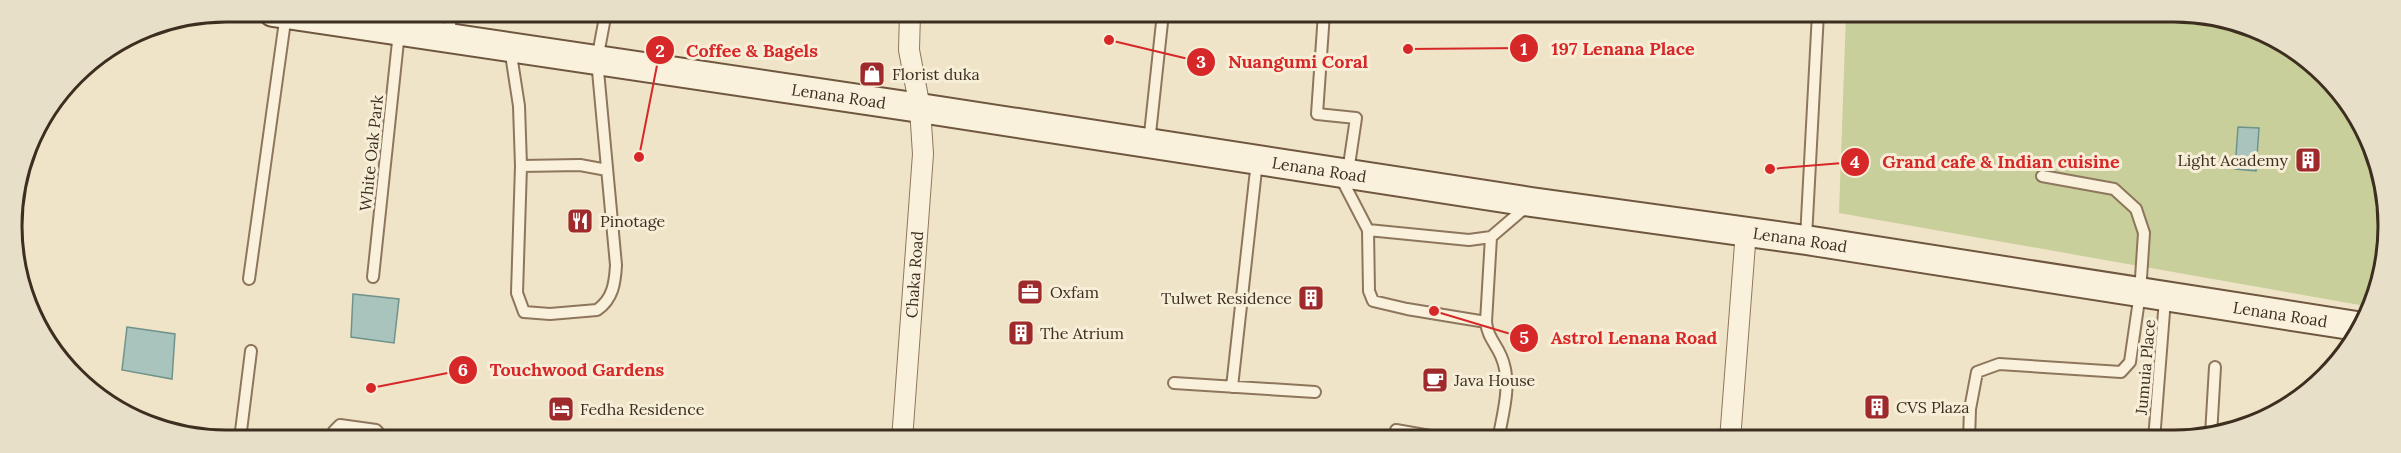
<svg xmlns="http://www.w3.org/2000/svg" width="2401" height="453" font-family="Lora,serif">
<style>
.green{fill:#c9cf9b}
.water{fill:#a9c4bc;stroke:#6f938a;stroke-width:1.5}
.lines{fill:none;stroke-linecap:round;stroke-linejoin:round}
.lane-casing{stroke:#8d765c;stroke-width:14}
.street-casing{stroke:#8d765c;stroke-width:22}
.secondary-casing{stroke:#6f573f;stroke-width:32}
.lane{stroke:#faf1dc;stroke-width:10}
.street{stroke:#faf1dc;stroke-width:20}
.secondary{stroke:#faf1dc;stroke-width:28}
.labels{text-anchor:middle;stroke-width:6;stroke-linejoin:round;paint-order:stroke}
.poi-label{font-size:16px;fill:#3d2e20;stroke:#f7eed8;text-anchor:start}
.street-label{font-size:16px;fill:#3d2e20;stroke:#f7eed8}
.rim{fill:none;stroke:#3d2e20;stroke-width:3}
.leader{fill:none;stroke:#d62828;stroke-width:2}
.callout-dot{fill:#d62828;stroke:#f7eed8;stroke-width:2}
.mark-label{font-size:18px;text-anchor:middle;font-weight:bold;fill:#fff}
.callout-label{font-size:18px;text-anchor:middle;font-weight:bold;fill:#d62828;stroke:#f7eed8;stroke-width:6;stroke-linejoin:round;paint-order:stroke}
</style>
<rect width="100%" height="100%" fill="#f0e4c8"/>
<path class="green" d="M1846 13 2202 14 2281 41 2344 96 2382 171 2387 254 2371 307 1839 213Z"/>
<path class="water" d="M2238 127 2259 128 2256 171 2235 169Z
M353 294 399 299 394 343 351 337Z
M127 327 175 334 172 379 122 370Z"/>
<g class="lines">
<defs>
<path id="lane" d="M1324 13 1317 114 1356 118 1348 172
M449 38 451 12
M510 48 519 106 521 166 580 165 607 170
M1149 143 1163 13
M521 166 517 293 524 312 550 314 597 310C613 299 615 283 616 265L597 60 606 12
M1340 176 1368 230 1469 240 1491 237 1526 207
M1368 230 1369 291 1373 301 1407 309 1486 322
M1806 238 1818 13
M373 277 399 32
M249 279 286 14
M1174 383 1315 392
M1232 387 1257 161
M1396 430 1453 440
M2211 435 2215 367
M240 439 251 351
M333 439 334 431 340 425 376 430 378 432V439
M1490 440 1499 435C1504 409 1512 381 1501 356 1495 342 1488 338 1486 322L1491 237
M1969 440 1970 409 1977 372 1999 364 2121 372 2130 362 2140 293 2144 233 2136 209 2114 189 2042 176
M2154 440 2165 299"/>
<g id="street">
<path id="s1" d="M902 440 923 154 920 108 909 50 910 13"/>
<path d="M1730 440 1746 231"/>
</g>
<g id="secondary">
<path id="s2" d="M273 12 920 108 1531 202 1806 240 2363 327"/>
</g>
</defs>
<use href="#lane" class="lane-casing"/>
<use href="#street" class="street-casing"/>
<use href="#secondary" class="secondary-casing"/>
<use href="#lane" class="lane"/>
<use href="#street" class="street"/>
<use href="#secondary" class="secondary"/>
</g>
<defs>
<symbol id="shop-square" viewBox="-11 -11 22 22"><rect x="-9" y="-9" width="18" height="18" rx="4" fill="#9e2a2b" stroke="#f7eed8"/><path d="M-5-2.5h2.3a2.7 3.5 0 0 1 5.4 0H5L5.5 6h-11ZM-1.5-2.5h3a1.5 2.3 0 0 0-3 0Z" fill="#fff"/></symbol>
<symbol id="building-square" viewBox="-11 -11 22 22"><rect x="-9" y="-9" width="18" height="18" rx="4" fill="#9e2a2b" stroke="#f7eed8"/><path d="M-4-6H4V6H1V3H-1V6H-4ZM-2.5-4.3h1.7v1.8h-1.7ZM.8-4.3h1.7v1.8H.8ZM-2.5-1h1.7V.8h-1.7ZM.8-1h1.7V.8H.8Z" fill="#fff"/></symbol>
<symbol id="restaurant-square" viewBox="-11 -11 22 22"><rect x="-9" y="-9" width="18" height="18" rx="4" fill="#9e2a2b" stroke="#f7eed8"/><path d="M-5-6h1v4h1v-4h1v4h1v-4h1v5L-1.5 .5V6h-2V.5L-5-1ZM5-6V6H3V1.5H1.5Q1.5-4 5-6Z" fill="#fff"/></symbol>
<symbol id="office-square" viewBox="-11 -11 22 22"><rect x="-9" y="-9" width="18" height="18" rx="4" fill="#9e2a2b" stroke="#f7eed8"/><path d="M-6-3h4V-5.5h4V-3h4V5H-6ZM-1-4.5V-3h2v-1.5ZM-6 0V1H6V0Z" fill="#fff"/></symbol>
<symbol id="cafe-square" viewBox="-11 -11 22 22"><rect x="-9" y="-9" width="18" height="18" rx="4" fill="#9e2a2b" stroke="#f7eed8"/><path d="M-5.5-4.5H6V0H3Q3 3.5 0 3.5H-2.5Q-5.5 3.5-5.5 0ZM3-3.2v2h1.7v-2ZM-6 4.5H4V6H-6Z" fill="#fff"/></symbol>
<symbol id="hotel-square" viewBox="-11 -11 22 22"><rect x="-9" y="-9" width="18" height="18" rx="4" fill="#9e2a2b" stroke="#f7eed8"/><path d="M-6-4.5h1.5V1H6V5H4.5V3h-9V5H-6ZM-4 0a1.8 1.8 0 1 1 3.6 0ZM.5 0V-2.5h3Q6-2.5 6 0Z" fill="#fff"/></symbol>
</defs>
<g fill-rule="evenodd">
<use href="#shop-square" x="857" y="59" width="30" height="30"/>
<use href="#building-square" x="2293" y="145" width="30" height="30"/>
<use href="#restaurant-square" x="565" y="206" width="30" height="30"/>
<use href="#office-square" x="1015" y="277" width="30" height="30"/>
<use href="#building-square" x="1296" y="283" width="30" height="30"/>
<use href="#building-square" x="1006" y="318" width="30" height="30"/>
<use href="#cafe-square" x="1420" y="365" width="30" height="30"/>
<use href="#building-square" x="1862" y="392" width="30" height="30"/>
<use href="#hotel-square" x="546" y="394" width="30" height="30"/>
</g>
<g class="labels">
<g class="poi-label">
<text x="892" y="80">Florist duka</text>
<text x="2288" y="166" text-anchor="end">Light Academy</text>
<text x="600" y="227">Pinotage</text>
<text x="1050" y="298">Oxfam</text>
<text x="1292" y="304" text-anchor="end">Tulwet Residence</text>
<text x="1040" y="339">The Atrium</text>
<text x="1454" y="386">Java House</text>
<text x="1896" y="413">CVS Plaza</text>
<text x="580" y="415">Fedha Residence</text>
</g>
<g class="street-label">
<text dy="6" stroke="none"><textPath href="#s2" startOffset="572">Lenana Road</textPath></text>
<text transform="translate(371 153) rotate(-84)" y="6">White Oak Park</text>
<text dy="6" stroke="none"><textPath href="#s2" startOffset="1058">Lenana Road</textPath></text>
<text dy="6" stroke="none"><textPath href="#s2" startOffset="1544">Lenana Road</textPath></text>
<text dy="6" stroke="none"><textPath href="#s1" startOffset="166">Chaka Road</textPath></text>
<text dy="6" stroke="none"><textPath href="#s2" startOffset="2030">Lenana Road</textPath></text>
<text transform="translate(2145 367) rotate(-85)" y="6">Jumuia Place</text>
</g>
</g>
<path d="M0 0H2401V453H0ZM226 22H2174A204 204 0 0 1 2378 226V226A204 204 0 0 1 2174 430H226A204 204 0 0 1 22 226V226A204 204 0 0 1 226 22Z" fill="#e8dfc9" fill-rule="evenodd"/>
<path class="rim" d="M226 22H2174A204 204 0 0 1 2378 226V226A204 204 0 0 1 2174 430H226A204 204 0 0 1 22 226V226A204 204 0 0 1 226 22Z"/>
<path class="leader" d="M1408 49L1524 48M639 157L660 50M1109 40L1201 62M1770 169L1855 162M1434 311L1524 338M371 388L463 370"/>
<g class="callout-dot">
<circle cx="1408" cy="49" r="6"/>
<circle cx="639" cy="157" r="6"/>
<circle cx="1109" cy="40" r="6"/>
<circle cx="1770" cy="169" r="6"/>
<circle cx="1434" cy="311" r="6"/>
<circle cx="371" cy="388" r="6"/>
<circle cx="1524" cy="48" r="15"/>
<circle cx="660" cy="50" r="15"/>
<circle cx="1201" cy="62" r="15"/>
<circle cx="1855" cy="162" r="15"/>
<circle cx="1524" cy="338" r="15"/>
<circle cx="463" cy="370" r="15"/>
</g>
<g class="mark-label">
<text x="1524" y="55">1</text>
<text x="660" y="57">2</text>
<text x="1201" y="68">3</text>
<text x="1855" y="168">4</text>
<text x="1524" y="344">5</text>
<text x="463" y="376">6</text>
</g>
<g class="callout-label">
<text x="1623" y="55">197 Lenana Place</text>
<text x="752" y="57">Coffee &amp; Bagels</text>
<text x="1298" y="68">Nuangumi Coral</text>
<text x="2001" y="168">Grand cafe &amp; Indian cuisine</text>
<text x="1634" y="344">Astrol Lenana Road</text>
<text x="577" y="376">Touchwood Gardens</text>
</g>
</svg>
